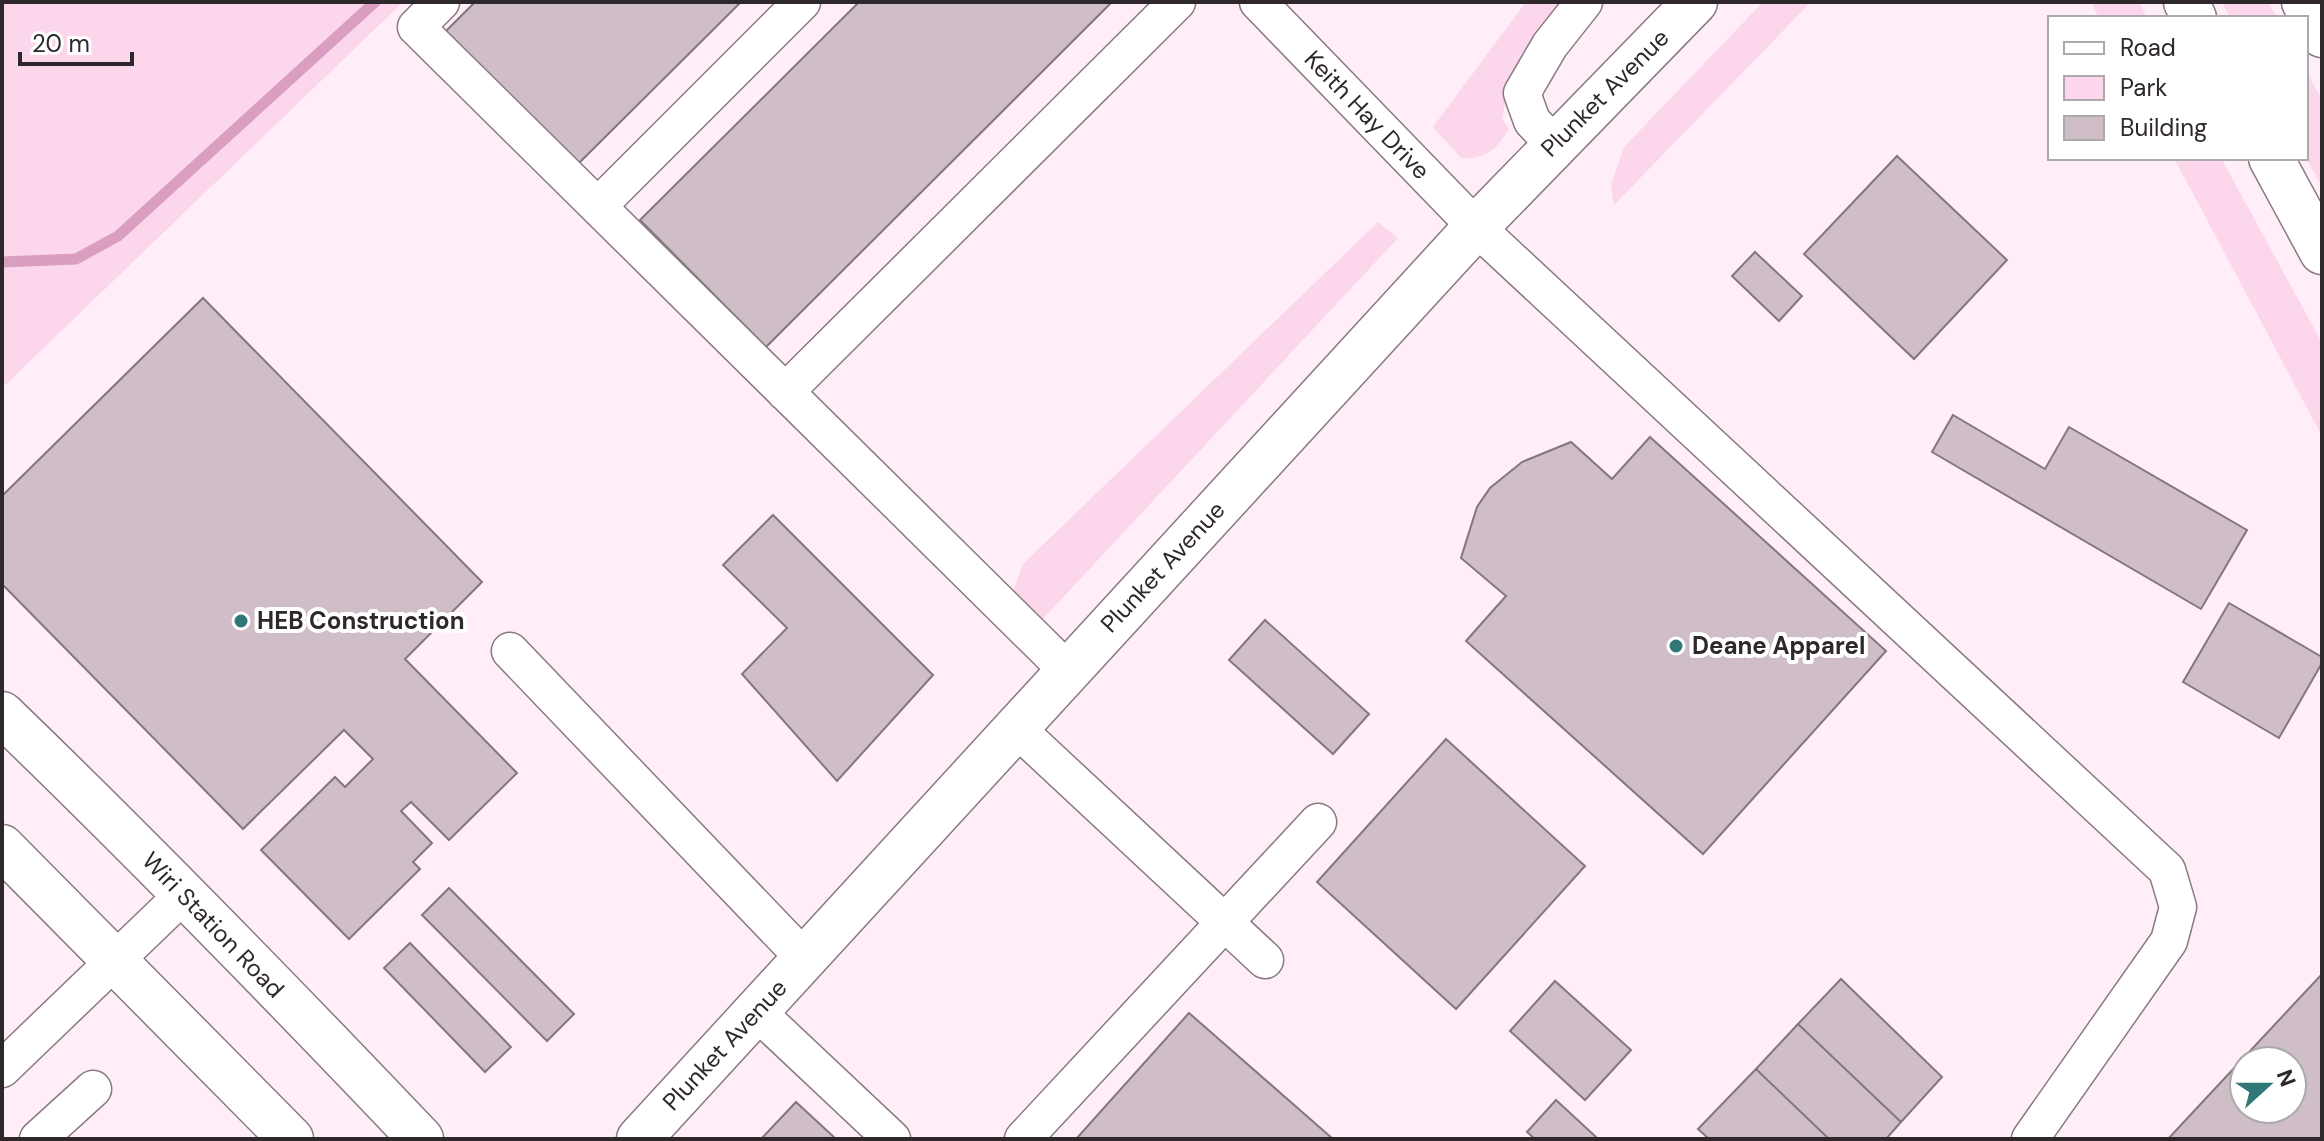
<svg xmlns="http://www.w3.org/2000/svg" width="2324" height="1141" font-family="'DM Sans',sans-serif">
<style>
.green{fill:#fcd6eb}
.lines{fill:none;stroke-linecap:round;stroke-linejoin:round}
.stream{stroke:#d99ec0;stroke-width:11}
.building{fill:#cfbec7;stroke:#85767e;stroke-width:2;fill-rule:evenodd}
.minor-casing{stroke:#897a82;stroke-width:39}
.major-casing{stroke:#897a82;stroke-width:47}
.highway-casing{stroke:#897a82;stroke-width:47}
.minor{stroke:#fff;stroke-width:36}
.major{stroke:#fff;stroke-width:44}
.highway{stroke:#fff;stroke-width:44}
.poi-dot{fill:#2f7877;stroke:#fff;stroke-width:3}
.labels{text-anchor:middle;stroke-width:8;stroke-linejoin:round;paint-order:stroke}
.street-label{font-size:24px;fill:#2e272b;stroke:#fff}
.poi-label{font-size:24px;font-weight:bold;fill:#2e272b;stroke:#fff;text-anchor:start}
</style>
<rect width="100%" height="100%" fill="#ffedf7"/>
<path class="green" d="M2 2H403L2 388Z
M1526 2H1571L1508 88 1502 119 1509 129C1497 149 1485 160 1461 158L1433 127Z
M1763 2H1811L1614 205 1611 185 1624 147Z
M2091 2H2139L2147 18H2099Z
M2222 2H2268L2277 18H2230Z
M2306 71 2322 100V187L2306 158Z
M2174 158H2221L2322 343V436Z
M1378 222 1398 238 1041 621 1012 594 1023 564Z"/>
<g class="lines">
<path class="stream" d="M2 262 76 259 118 236 375 2"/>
</g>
<path class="building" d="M475 2H741L578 164 446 31Z
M859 2H1112L766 347 640 220Z
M1897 156 2007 260 1914 359 1804 254Z
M1755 252 1802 296 1779 321 1732 276Z
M203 298 482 582 405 659 517 773 449 840 411 802 401 811 432 843 413 862 420 869 349 939 261 850 335 777 345 787 373 759 344 730 243 829 2 584V496Z
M1953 415 2045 469 2069 427 2247 530 2201 609 1932 452Z
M1650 437 1886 651 1703 854 1466 641 1506 596 1461 558 1477 507 1490 488 1522 462 1571 442 1612 479Z
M773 515 933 675 837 781 742 674 787 628 723 565Z
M2229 603 2322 657V663L2279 738 2183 682Z
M1265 620 1369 714 1333 754 1229 660Z
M1446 739 1585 866 1456 1009 1317 882Z
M449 888 574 1014 547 1041 422 915Z
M410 943 511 1047 485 1072 384 968Z
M2322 974V1139H2168L2209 1095ZM2244 1061H2292V1109H2244Z
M1841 979 1942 1077 1901 1122 1798 1024Z
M1555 981 1631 1050 1585 1100 1510 1031Z
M1189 1013 1333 1139H1076Z
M1798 1024 1901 1122 1886 1139H1829L1756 1069Z
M1756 1069 1829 1139H1709L1698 1129Z
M1556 1100 1596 1137 1594 1139H1535L1527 1132Z
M796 1102 836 1139H761Z"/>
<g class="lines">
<defs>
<path id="minor" d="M441 2 416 27 1068 671
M1258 2 1476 227 2167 870 2178 907 2169 941 2030 1139
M1554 144 1532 121 1522 93 1550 45 1584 2
M598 206 802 2
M785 392 1177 2
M510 651 805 959
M1016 728 1265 960
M756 1011 892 1139
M2 1069 182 896
M38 1139 93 1089
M1023 1139 1318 822"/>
<path id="major" d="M2 714C145 852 284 995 421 1139
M2 847 291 1139
M639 1139 1476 227 1695 2"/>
<path id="highway" d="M2186 2 2194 18
M2304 2 2322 35
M2271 158 2322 252"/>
</defs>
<use href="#minor" class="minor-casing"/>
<use href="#major" class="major-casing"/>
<use href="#highway" class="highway-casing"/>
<use href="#minor" class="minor"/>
<use href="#major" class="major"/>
<use href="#highway" class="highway"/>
</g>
<g class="poi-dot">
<circle cx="241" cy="621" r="8"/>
<circle cx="1676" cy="646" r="8"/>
</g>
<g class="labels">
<g class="street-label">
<text transform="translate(1605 93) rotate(-45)" y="8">Plunket Avenue</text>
<text transform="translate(1367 115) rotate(46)" y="8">Keith Hay Drive</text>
<text transform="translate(1163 567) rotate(-47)" y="8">Plunket Avenue</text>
<text transform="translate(213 925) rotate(46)" y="8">Wiri Station Road</text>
<text transform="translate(725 1045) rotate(-47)" y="8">Plunket Avenue</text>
</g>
<g class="poi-label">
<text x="257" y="629">HEB Construction</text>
<text x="1692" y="654">Deane Apparel</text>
</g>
</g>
<rect width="2324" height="1141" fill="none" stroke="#2e272b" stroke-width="8"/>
<rect x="2048" y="16" width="260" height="144" fill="#ffffff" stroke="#aba9aa" stroke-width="2"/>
<rect x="2064" y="42" width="40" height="12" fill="#ffffff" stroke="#aba9aa" stroke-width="2"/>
<text x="2120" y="56" font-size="24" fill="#2e272b">Road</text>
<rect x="2064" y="76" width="40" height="24" fill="#fcd6eb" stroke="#aba9aa" stroke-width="2"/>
<text x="2120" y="96" font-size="24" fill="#2e272b">Park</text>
<rect x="2064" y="116" width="40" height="24" fill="#cfbec7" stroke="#aba9aa" stroke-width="2"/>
<text x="2120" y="136" font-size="24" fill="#2e272b">Building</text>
<g transform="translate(2268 1085) rotate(69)"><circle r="38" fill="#ffffff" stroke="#aba9aa" stroke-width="2"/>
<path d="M0-6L14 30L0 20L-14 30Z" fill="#2f7877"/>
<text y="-12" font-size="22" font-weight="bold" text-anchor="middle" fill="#2e272b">N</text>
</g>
<path d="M20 52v12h112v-12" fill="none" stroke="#2e272b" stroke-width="4"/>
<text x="32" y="52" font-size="24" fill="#2e272b" stroke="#ffffff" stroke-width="6" paint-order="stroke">20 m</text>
</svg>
